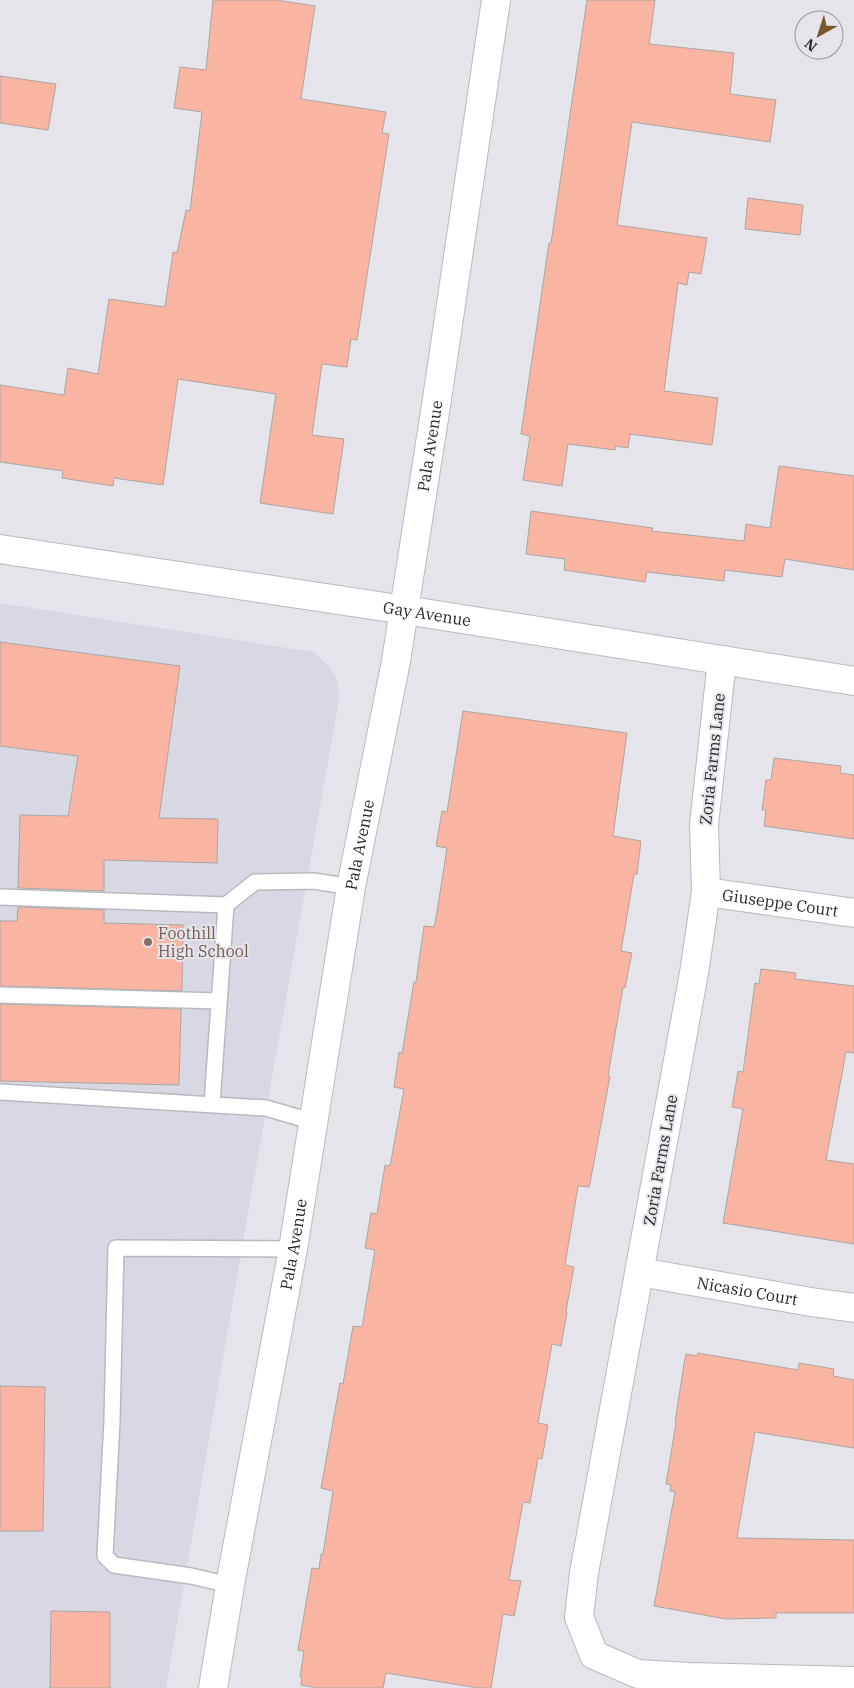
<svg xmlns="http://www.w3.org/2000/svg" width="854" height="1688" font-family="'IBM Plex Serif',serif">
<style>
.built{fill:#d8d7e4}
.building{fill:#f9b5a1;stroke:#aba6a4}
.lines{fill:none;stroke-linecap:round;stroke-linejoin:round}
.service-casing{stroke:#bab9bf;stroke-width:18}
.minor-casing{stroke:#bab9bf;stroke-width:30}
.service{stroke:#fff;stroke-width:15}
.minor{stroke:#fff;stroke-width:28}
.education-dot{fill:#8d6e63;stroke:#e5e4ea;stroke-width:2}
.labels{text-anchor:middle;stroke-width:4;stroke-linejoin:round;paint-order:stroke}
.street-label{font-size:16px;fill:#29292b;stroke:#e5e4ea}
.education-label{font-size:16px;fill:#785e54;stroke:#e5e4ea;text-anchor:start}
</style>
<rect width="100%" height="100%" fill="#e5e4ea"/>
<path class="built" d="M0 603 313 652 328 665 336 678 340 694 252 1190 166 1688H0Z"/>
<path class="building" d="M213 0H276L315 6 301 99 386 112 382 133 389 134 357 340 351 339 347 367 322 364 312 435 344 439 333 514 260 503 276 394 178 379 163 485 114 478 113 486 62 478 63 471 0 462V385L64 395 68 368 98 374 109 299 165 307 173 252 177 253 186 210 190 211 202 112 174 108 180 67 206 70Z
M587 0H655L649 44 734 53 730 94 776 100 770 142 632 122 617 225 707 238 701 274 689 272 687 285 678 283 664 391 718 398 712 445 630 434 628 448 616 446 615 450 568 444 562 486 523 480 530 436 521 434 549 243H551Z
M0 76 56 84 48 130 0 123Z
M748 198 803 205 800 235 745 229Z
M779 466 854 476V570L785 559 782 577 725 570 724 581 647 572 645 582 564 570 565 559 526 554 531 511 653 528 652 531 744 541 746 524 770 528Z
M0 642 180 666 159 818 218 819 217 863 104 860V891L18 888 20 815 68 816 78 756 0 746Z
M463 711 627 733 613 836 641 841 637 874H634L621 951 632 953 625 988 623 987 608 1076H610L590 1183 589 1187 578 1186 565 1265 574 1267 566 1311 567 1312 561 1346 552 1344 538 1423 548 1425 542 1459 538 1458 530 1503 523 1502 509 1580 521 1581 514 1616 503 1614 491 1688H478L386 1673 383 1688H317L301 1685 302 1677H300L304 1651 298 1650 312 1568 319 1569 321 1554H323L333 1491 321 1488 340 1383 343 1384 353 1326 362 1327 375 1250 365 1248 371 1213 377 1214 385 1165 390 1166 404 1089 394 1087 399 1052 402 1053 414 982H416L424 926 434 927 437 912 447 848 436 846 442 811 447 812Z
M774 758 841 766 840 773 854 775V839L764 826 766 810H762L766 780H771Z
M18 907 104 910V923L183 925 182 989 181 991 0 986V921H17Z
M761 969 796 973 795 979 854 986V1053L846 1052 826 1160 854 1164V1244L723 1223 743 1109 732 1107 738 1071 743 1072 755 983 759 984Z
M0 1004 181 1009 179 1085 0 1081Z
M698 1353 798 1370 799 1363 834 1369 833 1376 854 1380V1448L755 1432 737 1538 854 1540V1613H776V1618L726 1619 654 1606 675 1492 670 1491 671 1485 666 1484 676 1423 675 1422 684 1364 686 1354 697 1356Z
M0 1386 45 1387 43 1531H0Z
M51 1611 110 1612V1688H50Z"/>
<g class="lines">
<defs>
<path id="service" d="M0 897 226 905 255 882 314 881 351 887
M0 995 219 1001
M0 1092 266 1108 314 1122
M212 1104 226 905
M230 1585 191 1576 114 1565 105 1556 112 1421 116 1248 293 1249"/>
<g id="minor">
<path id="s1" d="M0 549 405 610 854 681"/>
<path d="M722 660 704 825 706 892 694 973 584 1573 579 1617 594 1655 638 1674 689 1677 854 1681"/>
<path id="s2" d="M706 892 854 913"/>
<path id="s3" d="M640 1272 811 1302 854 1308"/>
<path id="s4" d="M213 1688 230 1585 293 1249 351 887 396 661 437 399 496 0"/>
</g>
</defs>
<use href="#service" class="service-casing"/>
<use href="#minor" class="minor-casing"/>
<use href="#service" class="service"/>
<use href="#minor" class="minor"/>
</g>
<circle class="education-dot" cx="148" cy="942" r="5"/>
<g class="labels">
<g class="street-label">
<text dy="6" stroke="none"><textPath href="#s4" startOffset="1261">Pala Avenue</textPath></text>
<text dy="6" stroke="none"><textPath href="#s1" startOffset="432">Gay Avenue</textPath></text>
<text transform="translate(712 759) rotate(-84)" y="6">Zoria Farms Lane</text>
<text dy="6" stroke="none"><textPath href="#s4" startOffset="856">Pala Avenue</textPath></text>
<text dy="6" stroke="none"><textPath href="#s2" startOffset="75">Giuseppe Court</textPath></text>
<text transform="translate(660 1160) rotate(-80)" y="6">Zoria Farms Lane</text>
<text dy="6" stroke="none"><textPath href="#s4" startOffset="451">Pala Avenue</textPath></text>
<text dy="6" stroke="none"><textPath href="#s3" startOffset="109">Nicasio Court</textPath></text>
</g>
<g class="education-label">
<text x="158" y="939">Foothill<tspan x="158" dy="18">High School</tspan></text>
</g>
</g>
<g transform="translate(819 35) rotate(219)"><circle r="24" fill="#e5e4ea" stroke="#9a999e"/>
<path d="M0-4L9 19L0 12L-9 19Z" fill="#78592e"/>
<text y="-8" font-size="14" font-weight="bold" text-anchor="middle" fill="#29292b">N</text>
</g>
</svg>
